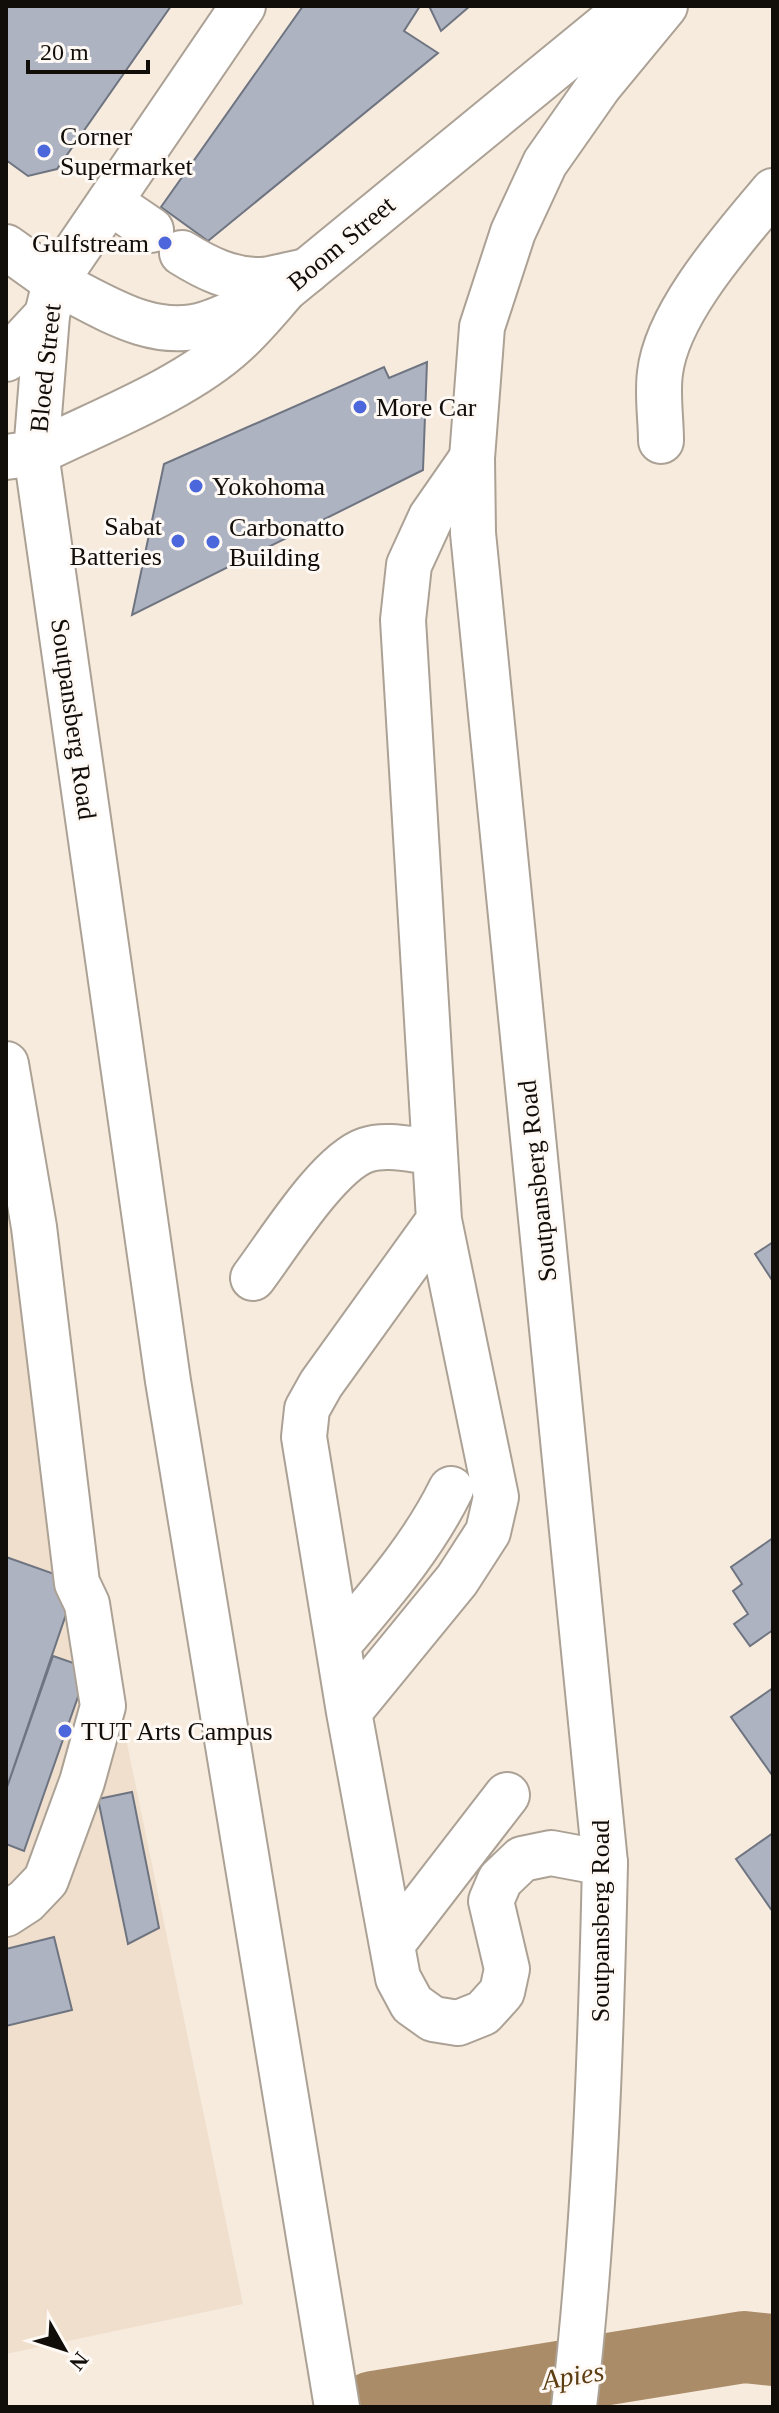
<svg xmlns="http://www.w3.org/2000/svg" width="779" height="2413" font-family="'Times New Roman',serif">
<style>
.built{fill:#efdfcc}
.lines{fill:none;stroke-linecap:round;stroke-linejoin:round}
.river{stroke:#aa8c69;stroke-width:72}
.building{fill:#aeb3c1;stroke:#6f7481;stroke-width:2}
.minor-casing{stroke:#aca195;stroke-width:48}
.major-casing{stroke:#aca195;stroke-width:48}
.minor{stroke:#fff;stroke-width:44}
.major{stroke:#fff;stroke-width:44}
.poi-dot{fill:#4b67db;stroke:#fef9f4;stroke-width:3}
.labels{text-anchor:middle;stroke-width:6;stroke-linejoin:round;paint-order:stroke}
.poi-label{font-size:26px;fill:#110d09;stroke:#fef9f4;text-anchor:start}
.street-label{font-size:26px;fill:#110d09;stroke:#fef9f4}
.water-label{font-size:28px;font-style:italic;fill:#5c3c11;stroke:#fef9f4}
</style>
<rect width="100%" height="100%" fill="#f7ebde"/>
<path class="built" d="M6 1159 243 2304 6 2354Z"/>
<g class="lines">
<path class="river" d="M373 2407 744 2347 773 2350"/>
</g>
<path class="building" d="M6 6H171L57 169 28 176 6 160Z
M303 6H420L404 31 438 53 208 241 161 207Z
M429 6H470L441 31Z
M427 362 423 470 132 615 164 464 384 367 389 378Z
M773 1242V1279L772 1280 755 1254Z
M773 1538V1630L750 1646 734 1624 748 1614 733 1591 742 1584 731 1567Z
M6 1557 77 1582 6 1790Z
M53 1656 88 1668 24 1851 6 1844V1790Z
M773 1688V1774L772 1775 731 1717Z
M132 1792 159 1928 128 1944 98 1799Z
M773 1833V1912L736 1859Z
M54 1937 72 2010 6 2026V1949Z"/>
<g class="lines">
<defs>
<path id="minor" d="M110 202 151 230
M6 247 55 282
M182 253C206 268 232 281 262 280 276 279 293 273 307 271
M6 359 47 315
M661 441C661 419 657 395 660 373 667 312 734 238 773 191
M6 457 36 453
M472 458 431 517 409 565 403 620 439 1220 496 1497 488 1532 457 1580 349 1712 398 1978 412 2004 433 2019 458 2023 483 2013 502 1992 507 1969 491 1901 500 1880 522 1859 551 1853 605 1863
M6 1064 34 1227 77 1583 87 1604 103 1706 82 1782 46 1880 26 1901 6 1914
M253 1278C278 1245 328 1163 366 1150 386 1143 412 1150 433 1152
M338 1645C380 1595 422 1548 451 1489
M349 1712 304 1437 307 1409 321 1384 439 1220
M392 1944 507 1795"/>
<path id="major" d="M243 6 55 282 47 315 36 453 168 1381 337 2407
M55 282C102 305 152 341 206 324 228 317 248 306 269 296
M36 453C98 422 184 390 235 343 253 327 269 307 285 289L630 6
M574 2407C595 2226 601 2044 605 1863L473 533 472 458 482 327 513 232 545 163 599 86 665 6"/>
</defs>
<use href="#minor" class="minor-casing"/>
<use href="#major" class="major-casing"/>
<use href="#minor" class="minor"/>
<use href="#major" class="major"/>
</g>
<g class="poi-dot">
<circle cx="44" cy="151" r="8"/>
<circle cx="165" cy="243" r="8"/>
<circle cx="360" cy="407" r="8"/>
<circle cx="196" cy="486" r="8"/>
<circle cx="178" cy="541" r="8"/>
<circle cx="213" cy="542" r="8"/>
<circle cx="65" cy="1731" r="8"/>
</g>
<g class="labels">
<g class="poi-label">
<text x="60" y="145">Corner<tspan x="60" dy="30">Supermarket</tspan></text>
<text x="149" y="252" text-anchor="end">Gulfstream</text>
<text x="376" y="416">More Car</text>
<text x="212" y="495">Yokohoma</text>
<text x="162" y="535" text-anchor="end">Sabat<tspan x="162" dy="30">Batteries</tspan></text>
<text x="229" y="536">Carbonatto<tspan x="229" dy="30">Building</tspan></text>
<text x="81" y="1740">TUT Arts Campus</text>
</g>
<g class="street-label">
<text transform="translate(341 243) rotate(-40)" y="9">Boom Street</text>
<text transform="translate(45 368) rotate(-84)" y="9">Bloed Street</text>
<text transform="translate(74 719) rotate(82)" y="9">Soutpansberg Road</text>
<text transform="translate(537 1181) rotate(-96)" y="9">Soutpansberg Road</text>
<text transform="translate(600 1921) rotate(-90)" y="9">Soutpansberg Road</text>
</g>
<g class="water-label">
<text transform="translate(573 2375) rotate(-9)" y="10">Apies</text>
</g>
</g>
<rect width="779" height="2413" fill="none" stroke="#110d09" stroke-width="16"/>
<g transform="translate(64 2349) rotate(129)" stroke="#fef9f4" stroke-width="6" paint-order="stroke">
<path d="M0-6L14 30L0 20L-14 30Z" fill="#110d09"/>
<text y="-12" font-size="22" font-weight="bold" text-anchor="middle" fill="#110d09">N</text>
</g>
<path d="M28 60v12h120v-12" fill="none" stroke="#110d09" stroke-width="4"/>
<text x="40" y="60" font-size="24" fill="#110d09" stroke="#fef9f4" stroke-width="6" paint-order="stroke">20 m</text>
</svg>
